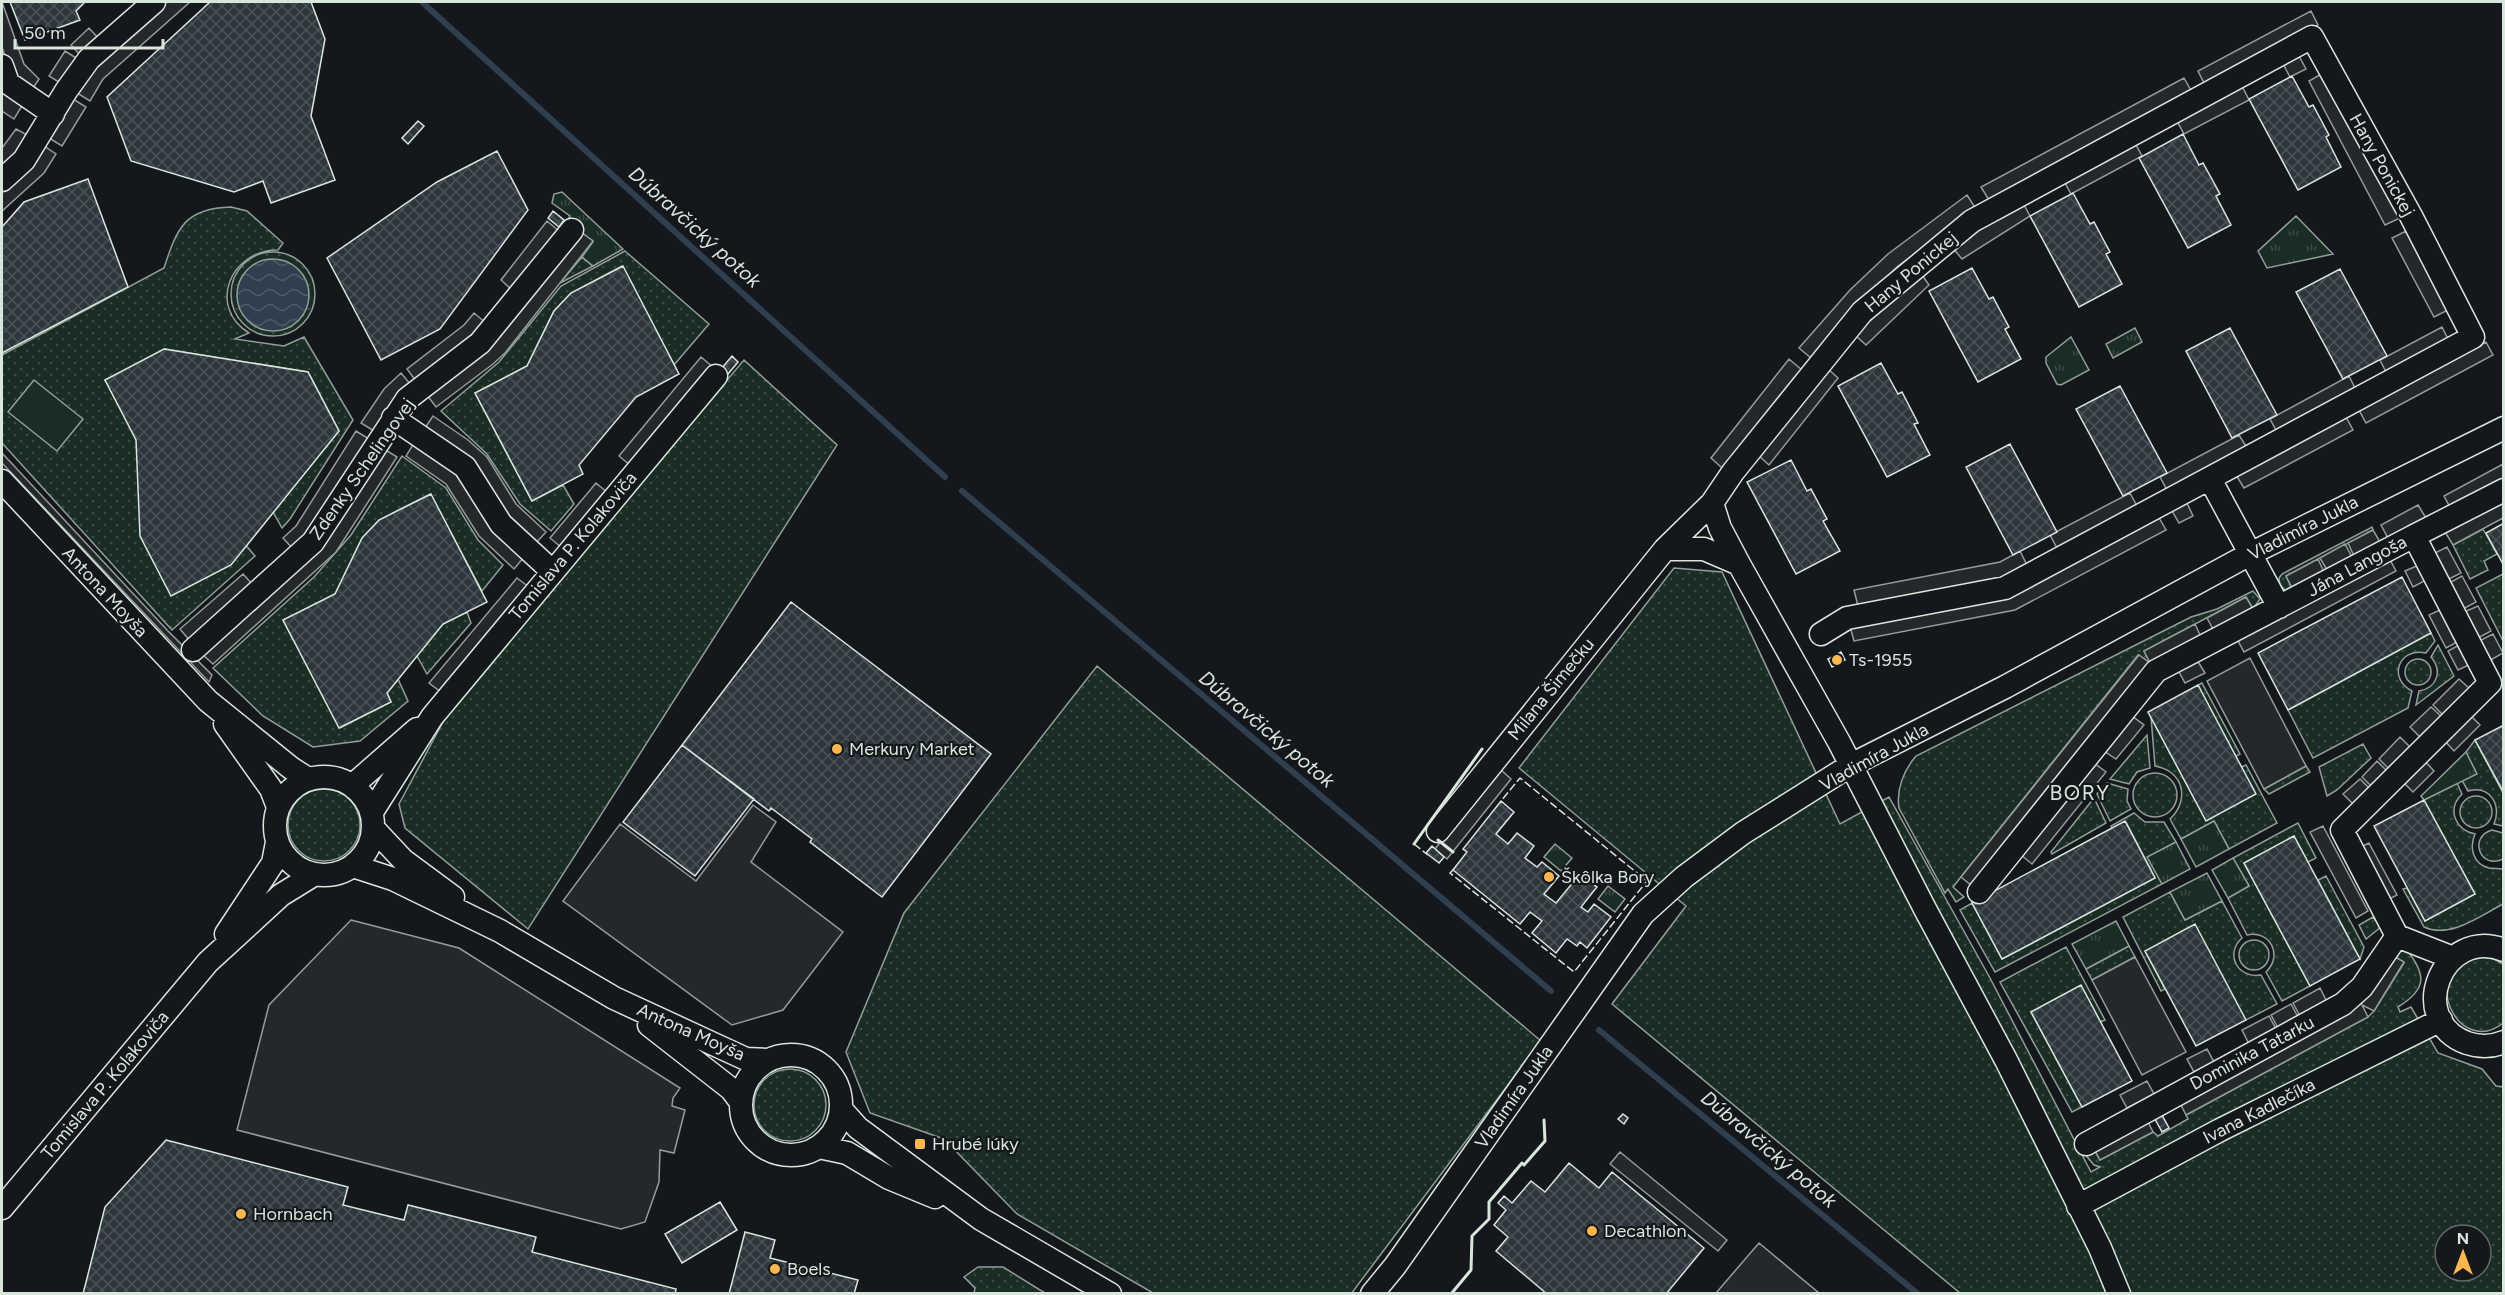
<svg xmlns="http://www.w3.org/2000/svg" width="2505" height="1295" font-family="Figtree,sans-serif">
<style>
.grass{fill:url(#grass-dots);stroke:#939e99;stroke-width:1.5;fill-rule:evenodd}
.park{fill:url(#park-tufts);stroke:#939e99;stroke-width:1.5}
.garden{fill:#1a2d24;stroke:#939e99;stroke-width:1.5}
.parking{fill:#24282b;stroke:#939e99;stroke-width:1.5}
.water{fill:url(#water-waves);stroke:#939e99;stroke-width:1.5}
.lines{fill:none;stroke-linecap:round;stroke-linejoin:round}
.stream{stroke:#2f3f4d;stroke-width:6}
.building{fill:url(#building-cross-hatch);stroke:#d8e6dc;stroke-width:1.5}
.minor-casing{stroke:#d8e6dc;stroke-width:25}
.minor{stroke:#14181c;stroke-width:22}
.fence{stroke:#d8e6dc;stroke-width:1.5;stroke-dasharray:8 3;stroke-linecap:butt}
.wall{stroke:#d8e6dc;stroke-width:3}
.poi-dot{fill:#ffb74d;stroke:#14181c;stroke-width:2}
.labels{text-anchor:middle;stroke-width:4.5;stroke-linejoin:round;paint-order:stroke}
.street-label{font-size:18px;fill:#d8e6dc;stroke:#14181c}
.poi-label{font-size:18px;fill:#d8e6dc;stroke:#14181c;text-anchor:start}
.water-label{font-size:20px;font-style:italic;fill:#d8e6dc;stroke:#14181c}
.quarter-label{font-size:21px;letter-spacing:1.5px;fill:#d8e6dc;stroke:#14181c}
</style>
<defs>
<pattern id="grass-dots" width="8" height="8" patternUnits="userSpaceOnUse" patternTransform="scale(1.5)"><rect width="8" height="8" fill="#1a2d24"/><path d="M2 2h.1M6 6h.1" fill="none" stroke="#3b4b43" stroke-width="1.8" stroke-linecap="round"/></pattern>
<pattern id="park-tufts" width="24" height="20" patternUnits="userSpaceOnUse" patternTransform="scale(1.5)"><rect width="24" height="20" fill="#1a2d24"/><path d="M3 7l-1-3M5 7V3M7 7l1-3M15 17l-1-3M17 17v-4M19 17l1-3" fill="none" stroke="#3b4b43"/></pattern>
<pattern id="water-waves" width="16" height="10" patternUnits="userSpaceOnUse" patternTransform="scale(1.5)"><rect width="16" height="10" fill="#2f3f4d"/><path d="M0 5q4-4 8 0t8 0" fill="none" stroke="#4c5b66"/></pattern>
<pattern id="building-cross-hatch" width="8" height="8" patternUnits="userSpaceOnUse" patternTransform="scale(1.5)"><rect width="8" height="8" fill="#2c363c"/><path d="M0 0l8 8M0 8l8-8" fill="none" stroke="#4a5358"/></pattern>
</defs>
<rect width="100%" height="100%" fill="#14181c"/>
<path class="grass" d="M231 207 247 211 283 243 278 250C230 250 207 307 249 333L235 339 284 346 304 337 353 420 290 519 282 528 273 512 339 431 308 372 165 349 105 380 255 556 172 630 2 443V355L164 268C177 228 185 208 231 207Z
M625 251 709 324 674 365 622 266 571 293 554 311 527 366 475 393 532 501 563 485 574 504 551 531 520 504 487 454 441 411 499 362 561 286Z
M231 294a42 42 0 1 1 84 0a42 42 0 1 1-84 0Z
M582 257 593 266 560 283Z
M744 360 837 445 528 929 405 828 399 804 451 707Z
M402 456 446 488 478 540 503 565 482 591 430 494 379 520 362 539 335 594 283 620 340 728 391 702 387 693 443 624 467 612 471 623 427 674 417 656 398 679 408 701 360 741 313 747 263 716 213 668 314 577 351 535Z
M2372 527 2373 530 2286 576 2292 588 2285 590 2280 585 2279 578 2282 574Z
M2483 529 2497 554 2484 561 2488 570 2470 579 2453 545Z
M1674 568 1722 572 1840 824 1889 797 1990 978 2091 1172 2100 1167 2094 1165 2083 1152 2093 1147 2100 1160 2153 1132 2158 1136 2188 1119 2186 1115 2368 1017 2374 1011 2404 963 2392 955 2398 948 2406 949C2427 975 2427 989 2398 1007L2400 1012 2411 1007 2438 1053 2482 1069 2496 1086 2503 1087V1293H1960L1612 1004 1686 906 1519 768ZM2445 1235H2481V1271H2445Z
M2503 574V641L2476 588Z
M2253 591 2260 599 2253 609 2246 597 2144 651 2151 664 2138 655 1953 887 1964 897 1956 902 1948 889 1945 893 1899 808C1896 789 1904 770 1916 756L2191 617 2217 609Z
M2431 633 2435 641 2426 653C2399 647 2387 678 2412 691L2408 708 2313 758 2288 710Z
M2438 645 2454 676 2416 705 2419 691C2437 688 2443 671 2431 657Z
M2405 672a13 13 0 1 1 26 0a13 13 0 1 1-26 0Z
M1097 666 1541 1041 1351 1294 1153 1293 1017 1214 944 1139 870 1113 846 1052 904 913Z
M2202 683 2240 754 2235 757 2198 685Z
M2151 717 2206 820 2241 767 2246 765 2277 823 2229 849 2214 821 2181 839 2170 819C2190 800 2184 771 2155 766Z
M2147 735 2150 768 2137 772 2129 784 2110 779Z
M2475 740 2503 793V826L2494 824C2502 805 2490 785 2468 791L2462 780 2476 774 2466 752Z
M2363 744 2371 758 2337 790 2327 796 2319 767Z
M2306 766 2310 772 2269 794 2264 789Z
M2133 795a22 22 0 1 1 44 0a22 22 0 1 1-44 0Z
M2107 783 2128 789 2127 801 2131 809 2110 821 2097 794Z
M2457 783 2462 794C2446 810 2456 830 2475 834 2469 848 2473 864 2489 868 2494 869 2499 868 2503 869V904C2480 916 2450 939 2424 927L2403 889 2407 888 2425 921 2475 894 2424 800Z
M288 825a36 36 0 1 1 72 0a36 36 0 1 1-72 0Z
M2460 812a16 16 0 1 1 32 0a16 16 0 1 1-32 0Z
M2094 798 2106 823 2052 854 2051 852Z
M2134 813 2145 822H2164L2176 842 2148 857 2162 884 1995 972 1960 910 1972 903 2002 959 2155 878 2126 822 2112 829 2111 826Z
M2298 823 2316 858 2308 862 2294 836 2244 863 2310 986 2282 1001 2266 972C2283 956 2271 930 2247 935L2228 898 2249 886 2233 858Z
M2492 830 2503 833V859C2480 870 2468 837 2492 830Z
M2326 876 2364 947 2360 959 2318 880Z
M2170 892 2185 920 2222 901 2242 938C2224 954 2238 979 2261 975L2277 1004 2246 1020 2145 951 2165 989 2161 991 2123 917Z
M2373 917 2381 927 2366 939 2359 925Z
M2239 955a15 15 0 1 1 30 0a15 15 0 1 1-30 0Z
M2129 946 2135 957 2092 980 2086 969Z
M2066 947 2105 1020 2100 1022 2081 986 2031 1012 2082 1107 2072 1112 2000 982Z
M2482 957 2494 959 2503 964V1023C2459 1059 2414 969 2482 957Z
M754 1105a36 36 0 1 1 72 0a36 36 0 1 1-72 0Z
M978 1267H1003L1045 1293H974L975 1288 964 1277Z"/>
<path class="park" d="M562 192 623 249 593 266 582 257 593 242 567 221 570 216 552 203 554 194Z
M2296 216 2333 254 2267 268 2258 251Z
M2135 328 2142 342 2113 358 2106 344Z
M2071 337 2089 370 2061 385 2057 384 2046 363V357Z
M2466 752 2477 774 2424 800 2421 796Z
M2214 821 2229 849 2196 867 2181 839Z
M2176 842 2190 869 2162 884 2147 857Z
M1555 844 1572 858 1561 871 1544 857Z
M2233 858 2249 886 2228 898 2212 870Z
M2207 873 2222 901 2185 920 2170 892Z
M1608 886 1625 899 1615 912 1598 899Z
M2116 921 2129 946 2086 969 2072 944Z"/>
<path class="garden" d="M34 380 83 419 57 451 8 412Z"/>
<path class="parking" d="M2 2 24 64 39 79 31 91 10 70 2 47Z
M167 2H190L103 79 90 101 77 93 96 66Z
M2311 11 2318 25 2205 85 2198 71Z
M89 28 99 39 81 56 71 45Z
M65 51 78 59 62 84 49 76Z
M2299 56 2306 69 2290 77 2283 64Z
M2323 73 2400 218 2385 225 2309 81Z
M2184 78 2192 92 1989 200 1981 187Z
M2242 86 2249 100 2184 134 2177 121Z
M2 88 22 106 14 119 2 111Z
M73 99 86 107 62 146 49 138Z
M16 129 29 136 21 149 2 168V148Z
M2135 143 2142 156 2071 194 2064 181Z
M44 146 56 154 44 173 2 211V191L28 169Z
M1967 195 1976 209 1898 266 1854 308 1811 358 1799 348 1850 290 1888 254Z
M2023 203 2030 216 1962 259 1952 247Z
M547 221 559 231 512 290 501 280Z
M2406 231 2448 310 2434 317 2392 238Z
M581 232 593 241 505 353 493 364 436 407 427 395Z
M1920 272 1929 285 1866 345 1855 335Z
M474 313 486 323 416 381 407 369 464 325Z
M2442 327 2449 341 2387 374 2380 360Z
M2486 342 2493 355 2366 423 2359 410Z
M701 357 713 367 631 466 619 456Z
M1789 359 1802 370 1722 468 1711 458Z
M1827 368 1838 378 1769 465 1759 456Z
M401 373 411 385 374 431 361 423 384 389Z
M2349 376 2356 390 2277 432 2270 419Z
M433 416 468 440 487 457 516 504 546 532 536 543 508 518 425 428Z
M2346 417 2353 430 2244 488 2236 475Z
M356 431 369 439 308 535 293 549 283 538 296 526Z
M2239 435 2247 448 2167 490 2160 477Z
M414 443 458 475 524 557 514 569 479 536 446 484 406 456Z
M384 449 397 457 336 552 213 664 202 654Z
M2 453 168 631 212 675 209 682 2 463Z
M2503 464V481L2451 509 2444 496Z
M596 483 608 493 562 548 550 538Z
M2130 493 2137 506 2057 548 2050 535Z
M2186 501 2193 516 2179 523 2171 509Z
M2503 501V518L2453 545 2445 532Z
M2418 505 2426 518 2388 538 2381 525Z
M2158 516 2166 530 2015 610 1854 641 1850 626 2010 595Z
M2373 530 2380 542 2354 556 2348 543Z
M2345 544 2352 557 2327 570 2320 558Z
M2447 547 2461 573 2447 580 2433 554Z
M2020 551 2027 565 2001 578 1858 606 1854 590 2000 562Z
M2389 558 2396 571 2244 652 2237 639Z
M2318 559 2324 572 2292 588 2286 576Z
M2419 565 2426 580 2413 587 2405 571Z
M243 574 253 585 190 641 180 629Z
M2462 576 2476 602 2463 609 2449 583Z
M517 578 529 587 441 692 429 683Z
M2246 597 2253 609 2214 631 2207 618Z
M2478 606 2491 631 2478 638 2464 612Z
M2442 609 2459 641 2446 648 2429 615Z
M2195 624 2201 637 1972 886 1961 877 2139 655 2150 663 2144 651Z
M2493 634 2503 653 2489 661 2479 641Z
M2461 644 2471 664 2458 670 2448 651Z
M2250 658 2306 766 2264 789 2207 681Z
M2197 660 2205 673 2185 683 2178 670Z
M2459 679 2470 689 2443 715 2433 705Z
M2431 707 2442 717 2421 738 2410 727Z
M2470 715 2480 725 2454 751 2444 740Z
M2132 716 2144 725 2116 759 2104 751Z
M2400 737 2411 748 2389 769 2379 759Z
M2424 760 2434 771 2413 792 2402 781Z
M2377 761 2387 771 2372 787 2362 777Z
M2094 763 2106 772 2032 864 2021 855Z
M1500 769 1511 779 1447 859 1435 849Z
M2360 779 2370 789 2354 805 2343 794Z
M753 805 776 822 751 862 843 932 783 1010 732 1025 563 901 620 824 696 881Z
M2323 826 2368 911 2356 918 2310 832Z
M2369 843 2397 895 2384 902 2356 849Z
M351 920 459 948 680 1088 673 1098 672 1106 685 1110 674 1153 660 1150 659 1182 645 1222 621 1229 237 1130 269 1005Z
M2392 955 2404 962 2374 1011 2362 1005 2368 1017 2186 1115 2179 1101 2361 1004Z
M2135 957 2186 1052 2142 1075 2092 980Z
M2320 988 2327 1002 2300 1016 2293 1003Z
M2291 1004 2298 1017 2278 1028 2271 1015Z
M2269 1016 2276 1029 2249 1044 2242 1030Z
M2207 1049 2214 1062 2194 1072 2187 1059Z
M2147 1081 2154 1094 2127 1108 2120 1095Z
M2146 1118 2153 1132 2100 1160 2093 1147Z
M1620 1152 1727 1240 1718 1251 1610 1164Z
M1759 1243 1819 1293H1716Z"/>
<path class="water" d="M237 295a36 36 0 1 1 72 0a36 36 0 1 1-72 0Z"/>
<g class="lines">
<path class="stream" d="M422 2 945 477
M962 491 1551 991
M1599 1030 1918 1294"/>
</g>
<path class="building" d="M10 2H85L76 11 80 20 25 40Z
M210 2H311L325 39 311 116 335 180 271 203 263 181 234 192 131 161 107 97Z
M2292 76 2309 107 2313 105 2329 135 2326 137 2341 167 2298 190 2249 99Z
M418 121 424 126 408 144 402 138Z
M2183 134 2199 165 2203 163 2220 194 2216 196 2231 225 2188 248 2139 158Z
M497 151 528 210 440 329 381 360 327 258 437 182Z
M88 179 128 287 2 353V227L24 202Z
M2073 193 2090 224 2094 222 2103 239 2110 252 2106 254 2122 284 2079 307 2030 216Z
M553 211 564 220 559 227 548 218Z
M623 266 679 374 636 397 579 465 583 474 532 501 475 393 527 366 554 311 571 293Z
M1972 268 1989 299 1993 297 2002 314 2009 327 2005 329 2021 359 1978 382 1929 291Z
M2340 269 2387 356 2343 379 2296 292Z
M2230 328 2277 415 2232 438 2186 351Z
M164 349 308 372 339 431 231 565 171 596 140 536 136 440 105 380Z
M732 356 738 362 728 374 721 369Z
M1881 363 1898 394 1902 392 1918 423 1914 424 1930 455 1887 477 1838 386Z
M2120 386 2167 473 2123 496 2076 409Z
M2010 444 2057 532 2013 555 1966 467Z
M1791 460 1807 491 1811 489 1827 519 1823 521 1840 551 1796 574 1747 482Z
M431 494 487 602 443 624 387 693 391 702 339 728 283 620 335 594 362 538 379 520Z
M2504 523V566L2486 533Z
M2402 577 2431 633 2288 710 2258 653Z
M791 602 991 754 882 897 810 842 812 839 771 808 769 811 682 745Z
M1841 652 1845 660 1832 667 1828 659Z
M2198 685 2256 794 2206 821 2148 712Z
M2504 725V793L2475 740Z
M682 745 754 799 695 876 623 822Z
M2424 800 2475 894 2425 921 2374 826Z
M1501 801 1514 812 1496 834 1508 844 1517 833 1534 846 1525 858 1537 867 1542 862 1559 876 1544 894 1556 903 1580 874 1597 887 1581 907 1588 912 1594 904 1611 917 1587 948 1580 942 1577 946 1567 939 1556 953 1532 933 1542 921 1530 912 1520 924 1453 870 1467 852 1463 849Z
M2125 821 2155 878 2002 959 1972 903Z
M2294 836 2360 959 2310 986 2244 863Z
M1432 846 1444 857 1439 863 1426 853Z
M2195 924 2246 1020 2196 1046 2145 951Z
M2081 985 2132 1081 2082 1107 2031 1012Z
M1623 1114 1628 1118 1624 1124 1618 1119Z
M2162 1115 2169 1128 2162 1132 2155 1119Z
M166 1140 348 1187 343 1205 404 1220 408 1205 536 1237 532 1252 676 1289 675 1294H83L105 1207Z
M1569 1163 1599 1188 1612 1172 1704 1248 1666 1294H1547L1496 1251 1508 1237 1494 1225 1506 1210 1498 1203 1504 1196 1512 1203 1531 1181 1545 1192Z
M720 1202 737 1230 682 1263 665 1234Z
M745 1232 775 1240 770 1258 858 1280 854 1294H729Z"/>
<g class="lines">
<defs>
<path id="minor" d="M2 66 8 83 53 114
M2 180 24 160 66 91 89 59 154 2
M393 418 465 467 501 524 552 571
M2210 479 2279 607
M2 481 208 701 291 768 308 779
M1712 503 1720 528 1739 564 1839 742 1925 909 2006 1060 2100 1248 2119 1294
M2414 536 2504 490
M1665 549H1704L1739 564
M193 650 313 542 407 399 480 343 572 230
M225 724 271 789 278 807
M275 826a49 49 0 1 1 98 0a49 49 0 1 1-98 0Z
M353 785 417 729
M372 812 432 717 716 376
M373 828 403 860 453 897
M1438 831 1665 549 1712 503 1733 472 1862 312 1972 221 2312 37 2411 216 2473 337 2005 588 1847 618 1821 634
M353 866 393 879 500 931 614 998 722 1048 746 1059 769 1060
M1979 892 2156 671 2414 536 2490 683 2342 830 2397 936 2453 958
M226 934 273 863 277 842
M2504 950C2442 926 2405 1020 2467 1043 2479 1047 2492 1047 2504 1042
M649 1025 731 1089 740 1101
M741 1105a50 50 0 1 1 100 0a50 50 0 1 1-100 0Z
M841 1109 858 1128 981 1219 1110 1294
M2086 1144 2343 1004 2362 987 2397 936
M819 1147 847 1153 889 1178 935 1197
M2078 1206 2220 1130 2441 1020
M2 1208 208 962 281 895 315 874
M1372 1294 1395 1266 1643 914 1684 877 1743 833 1851 765 2005 687 2250 554 2504 428"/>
</defs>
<use href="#minor" class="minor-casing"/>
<use href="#minor" class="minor"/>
<path class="fence" d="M1414 844 1428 855
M1453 870 1450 873 1574 972 1647 881 1520 778 1501 801"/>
<path class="wall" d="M1438 840 1453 852
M1414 844 1482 749
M1451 1294 1471 1270 1472 1236 1489 1219V1202L1522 1163 1524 1165 1545 1141 1544 1120"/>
</g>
<g class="poi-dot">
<circle cx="1837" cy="660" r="6"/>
<circle cx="837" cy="749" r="6"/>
<circle cx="1549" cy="877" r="6"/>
<rect x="914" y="1138" width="12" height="12" rx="3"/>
<circle cx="241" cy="1214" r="6"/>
<circle cx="1592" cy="1231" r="6"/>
<circle cx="775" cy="1269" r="6"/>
</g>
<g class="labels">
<g class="street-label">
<text transform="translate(2382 165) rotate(61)" y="6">Hany Ponickej</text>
<text transform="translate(1911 272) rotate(-40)" y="6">Hany Ponickej</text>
<text transform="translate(362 469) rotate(-55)" y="6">Zdenky Schelingovej</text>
<text transform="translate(2303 528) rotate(-27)" y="6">Vladimíra Jukla</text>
<text transform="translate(573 546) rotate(-50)" y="6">Tomislava P. Kolakoviča</text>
<text transform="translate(2357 566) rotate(-28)" y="6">Jána Langoša</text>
<text transform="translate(105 592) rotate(47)" y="6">Antona Moyša</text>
<text transform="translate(1551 689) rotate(-51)" y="6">Milana Šimečku</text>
<text transform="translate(1874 757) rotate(-29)" y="6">Vladimíra Jukla</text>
<text transform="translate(691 1032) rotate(24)" y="6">Antona Moyša</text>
<text transform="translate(2252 1053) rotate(-28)" y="6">Dominika Tatarku</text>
<text transform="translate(105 1085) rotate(-50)" y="6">Tomislava P. Kolakoviča</text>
<text transform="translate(1514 1097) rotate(-55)" y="6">Vladimíra Jukla</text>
<text transform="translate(2259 1111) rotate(-27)" y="6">Ivana Kadlečíka</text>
</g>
<g class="poi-label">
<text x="1849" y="666">Ts-1955</text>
<text x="849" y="755">Merkury Market</text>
<text x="1561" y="883">Škôlka Bory</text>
<text x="932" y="1150">Hrubé lúky</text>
<text x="253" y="1220">Hornbach</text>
<text x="1604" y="1237">Decathlon</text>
<text x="787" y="1275">Boels</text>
</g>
<g class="water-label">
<text transform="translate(695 227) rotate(42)" y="7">Dúbravčický potok</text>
<text transform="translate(1267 729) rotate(40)" y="7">Dúbravčický potok</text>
<text transform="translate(1769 1149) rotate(40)" y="7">Dúbravčický potok</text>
</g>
<g class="quarter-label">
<text x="2080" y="800">BORY</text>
</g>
</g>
<rect width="2505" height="1295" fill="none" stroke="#d8e6dc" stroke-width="6"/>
<g transform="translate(2463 1253)"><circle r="28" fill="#14181c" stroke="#626a69" stroke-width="1.5"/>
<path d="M0-4.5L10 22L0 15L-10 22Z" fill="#ffb74d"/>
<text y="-9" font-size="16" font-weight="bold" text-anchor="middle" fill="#d8e6dc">N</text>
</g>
<path d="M15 39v9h148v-9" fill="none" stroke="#d8e6dc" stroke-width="3"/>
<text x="24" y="39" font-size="18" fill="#d8e6dc" stroke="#14181c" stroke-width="4.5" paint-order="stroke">50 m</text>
</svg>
